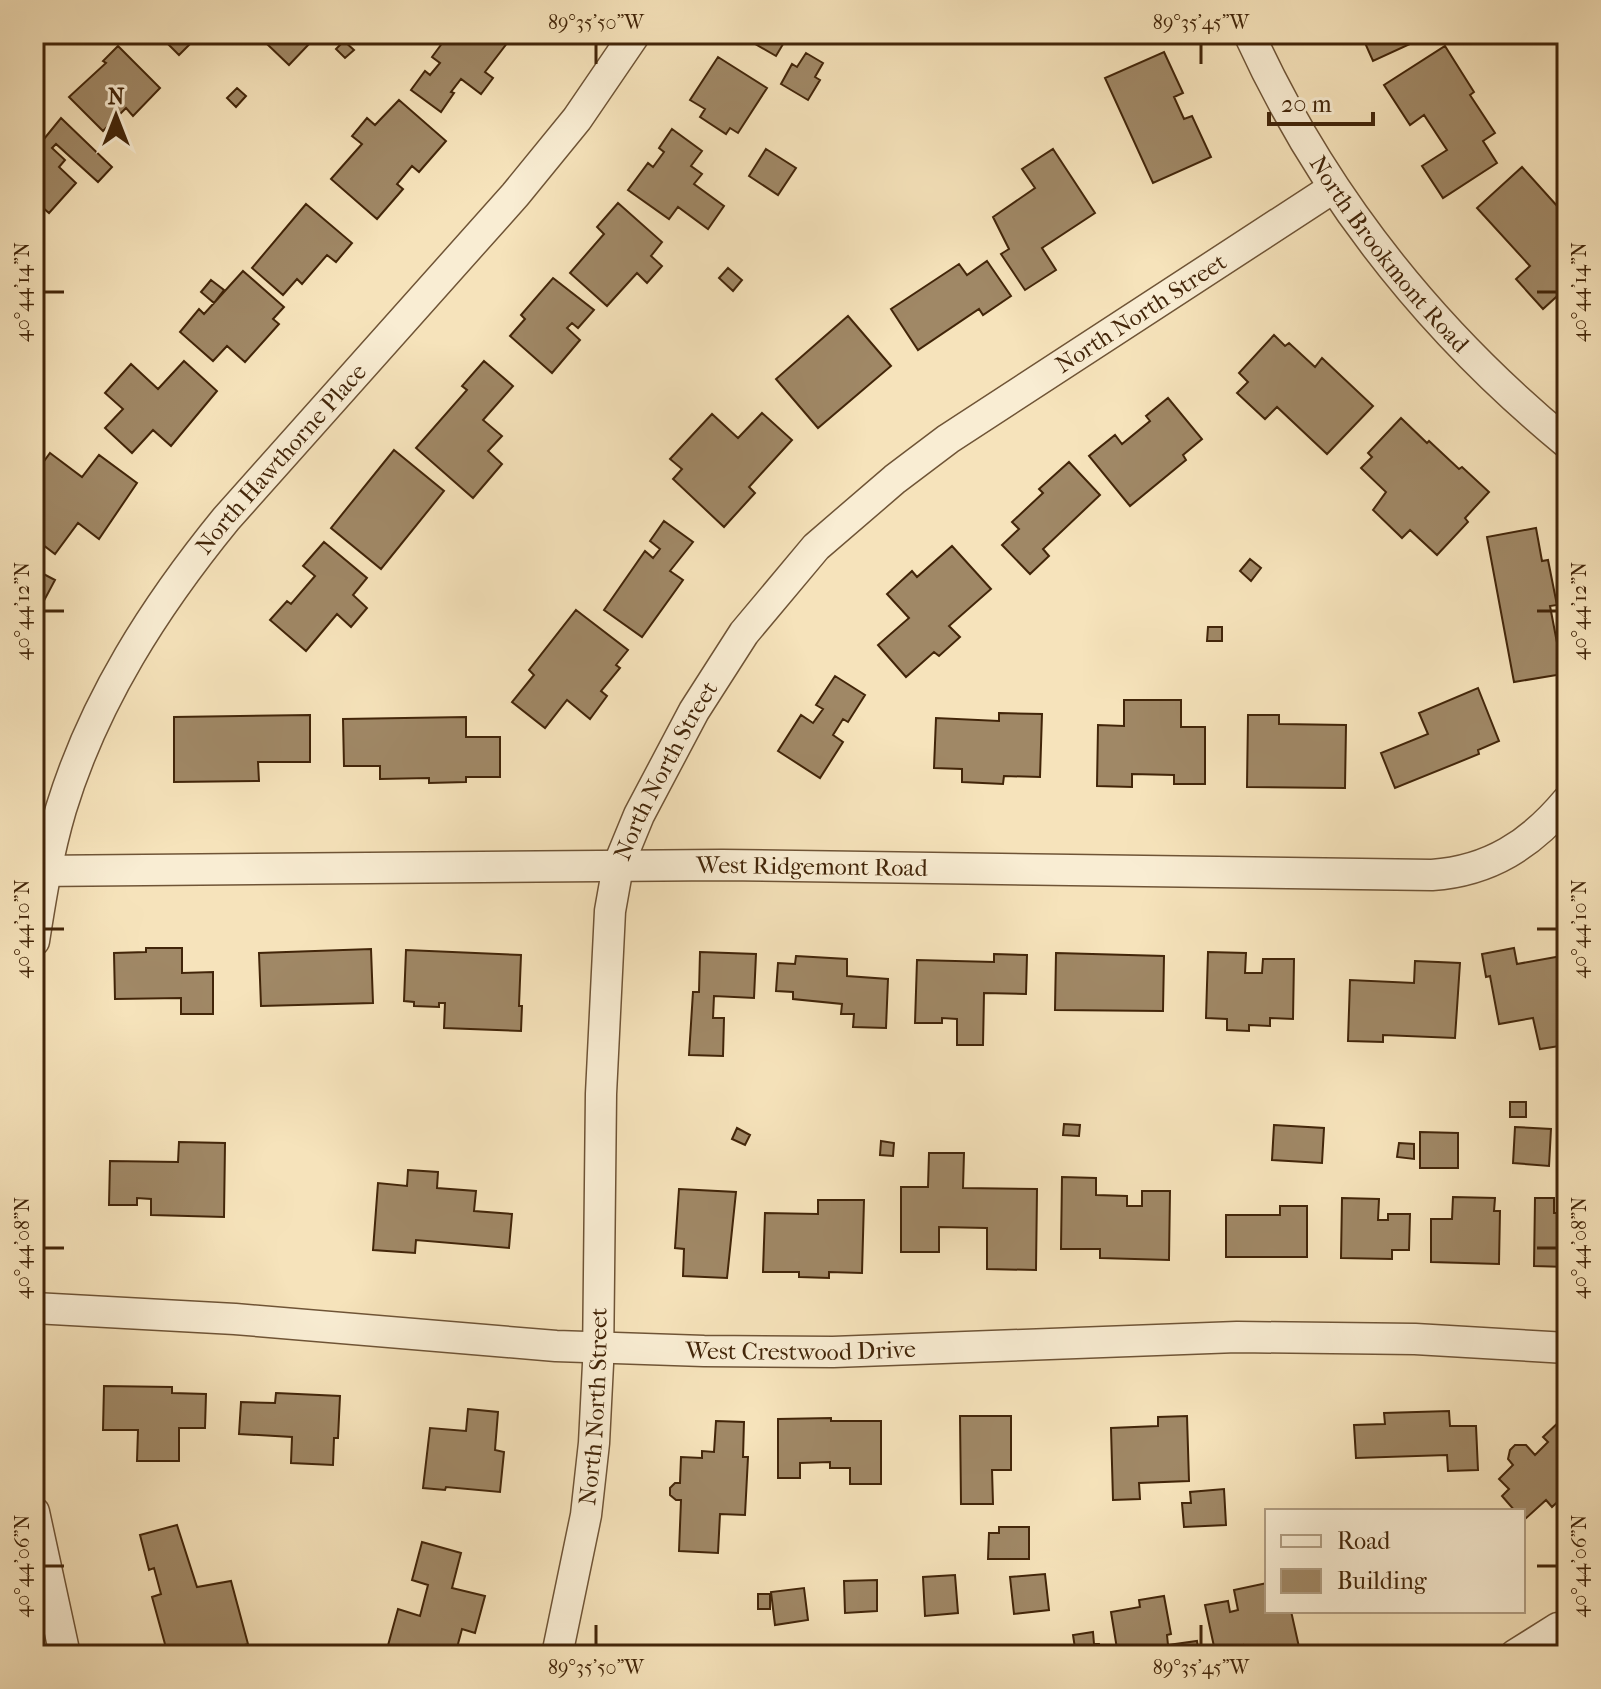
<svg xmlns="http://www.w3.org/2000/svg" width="1601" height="1689" font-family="'IM FELL French Canon',serif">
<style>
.building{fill:#a08866;stroke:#422509;stroke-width:2}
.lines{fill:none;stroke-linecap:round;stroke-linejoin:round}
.street-casing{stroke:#6f5436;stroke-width:33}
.street{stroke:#f9edd3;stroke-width:30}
.ticks{fill:none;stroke:#422509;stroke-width:3}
.labels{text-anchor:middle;stroke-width:6;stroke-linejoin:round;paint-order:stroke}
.street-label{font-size:24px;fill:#422509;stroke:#f9edd3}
.neatline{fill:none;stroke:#422509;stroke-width:3}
.ticks-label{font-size:20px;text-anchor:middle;fill:#422509}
</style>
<rect width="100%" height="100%" fill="#f6e3bb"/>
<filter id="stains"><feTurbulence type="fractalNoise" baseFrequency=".0025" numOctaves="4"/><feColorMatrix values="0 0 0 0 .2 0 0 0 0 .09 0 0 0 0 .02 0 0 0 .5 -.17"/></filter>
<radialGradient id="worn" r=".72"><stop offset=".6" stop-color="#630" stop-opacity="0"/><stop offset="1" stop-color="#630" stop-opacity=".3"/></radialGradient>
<path class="building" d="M158 34H200L179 55Z
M277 34H301L310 43 289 65 267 44Z
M449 34H506L511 38 485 72 493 78 481 94 461 79 451 92 454 93 441 112 411 90 425 71 430 75 440 63 432 57Z
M738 34H789L776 56Z
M1361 34H1421L1423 38 1373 61Z
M344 41 354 50 345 58 336 49Z
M118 46 160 88 133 116 126 108 103 131 69 97 106 63 103 61Z
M1445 46 1474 92 1470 95 1495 133 1483 141 1497 163 1443 198 1422 166 1447 150 1424 115 1410 125 1384 85Z
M1164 52 1183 93 1174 97 1184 119 1192 116 1211 157 1153 183 1105 78Z
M806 53 823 63 815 77 820 80 808 100 781 84 792 64 797 67Z
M718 57 767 88 738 133 730 128 726 134 700 117 705 109 690 100Z
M237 88 246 96 236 107 227 98Z
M399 100 446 141 419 172 412 166 397 184 403 189 377 219 331 179 362 144 352 136 367 118 375 125Z
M61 118 112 167 98 182 56 144 52 148 65 160 59 167 76 183 49 213 34 200V130L44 139Z
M672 129 702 151 691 166 702 174 694 184 724 206 708 229 678 207 669 219 628 190 648 163 653 167 664 152 659 148Z
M766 149 796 168 778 195 749 176Z
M1053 149 1095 213 1042 248 1056 270 1025 290 1001 254 1009 249 993 217 1035 188 1022 169Z
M1522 167 1567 217V287L1543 309 1516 279 1530 266 1477 208Z
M618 203 662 242 651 256 662 266 647 283 637 273 607 306 570 273 604 234 597 227Z
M306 204 352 243 336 262 327 255 302 284 297 279 283 295 252 268Z
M987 261 1011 296 983 315 979 309 918 350 891 309 959 264 967 275Z
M728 268 742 280 733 291 719 278Z
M243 271 284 307 273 319 279 324 245 362 227 346 213 361 180 332 199 309 204 314Z
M553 278 594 310 578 328 572 323 567 328 580 340 552 373 510 336 525 319 521 315Z
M211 280 224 290 214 303 201 292Z
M848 316 891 366 818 428 776 379Z
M1274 335 1285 346 1289 343 1315 367 1322 358 1373 406 1327 454 1277 407 1265 419 1237 393 1248 382 1239 373Z
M184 361 217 391 171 446 153 430 132 453 105 428 123 409 105 393 131 364 158 389Z
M484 361 513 386 483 420 502 436 488 451 502 464 473 498 416 448 467 390 462 386Z
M1168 398 1202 439 1183 455 1186 460 1130 506 1089 456 1115 435 1122 444 1150 421 1146 416Z
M762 413 792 440 749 487 755 493 724 527 673 479 682 469 670 459 712 414 738 438Z
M1401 418 1427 443 1429 441 1459 469 1462 467 1489 492 1465 518 1468 522 1437 555 1410 530 1402 538 1373 510 1386 492 1361 468 1372 457 1368 453Z
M394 450 444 491 381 569 331 528Z
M50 453 82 477 99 455 137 483 99 539 78 523 55 554 34 538V475Z
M1069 462 1100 495 1043 549 1049 556 1030 574 1002 545 1019 529 1012 522 1043 493 1039 489Z
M664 521 693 542 670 571 683 580 642 637 604 610 645 551 653 558 660 549 650 541Z
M1536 528 1542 561 1548 560 1557 605 1550 606 1563 674 1514 682 1487 537Z
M324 542 367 578 353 595 367 608 351 627 337 614 306 651 270 620 287 601 291 604 315 576 303 566Z
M952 546 991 589 949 626 960 637 939 656 934 652 906 677 878 645 909 618 887 594 912 571 917 577Z
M1250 559 1261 568 1251 581 1240 571Z
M34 569 55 580 38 612 34 613Z
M576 610 628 650 616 665 620 668 601 691 607 696 590 719 567 700 545 728 512 702 534 675 529 670Z
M1208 627H1222V641H1207Z
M835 676 865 695 848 722 843 719 833 735 843 742 820 778 778 751 801 715 813 723 823 709 816 705Z
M1478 688 1499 741 1478 750 1479 754 1395 788 1381 753 1428 734 1419 713Z
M1124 700H1181V727H1205V784H1174V775L1132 774V787L1097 786 1098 725 1124 726Z
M999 713 1042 714 1040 777 1004 776 1003 784 962 782V769L934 768 936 718 999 721Z
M310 715V762H258L259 781 174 782V717Z
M1248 715H1279V724L1346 725 1345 788 1247 787Z
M466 717V737H500V777H466V782L429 783V778L380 779V766H344L343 719Z
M146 948H182V973L213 972V1014H181V998L115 999 114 953 146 952Z
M1514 948 1517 964 1567 955 1566 1045 1540 1049 1533 1018 1499 1024 1490 976 1486 977 1482 954Z
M371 949 373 1003 261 1006 259 953Z
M406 950 521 955 519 1006H522L521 1031 444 1028 445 1003H439V1007L414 1006V1002L404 1001Z
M700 952 756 954 754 998 714 996 713 1018H724L723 1056 689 1055 693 992H699Z
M1208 952 1246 953 1245 973H1262L1263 959H1294L1293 1019 1270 1018V1026L1249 1025V1031L1227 1030V1019L1206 1018Z
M1056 953 1164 956 1163 1011 1055 1010Z
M994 954 1027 955 1026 994 984 993 983 1045H957V1019L942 1018V1023H915L917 960 994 962Z
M796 956 847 959V976L888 979 886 1028 853 1027 854 1014H841L842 1004 793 999V992L776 991 778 963 795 964Z
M1415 961 1460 963 1455 1038 1383 1035V1042L1348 1041 1350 980 1414 983Z
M1510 1102H1526V1117H1510Z
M1064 1124 1080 1125 1079 1136 1063 1135Z
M1274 1125 1324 1128 1322 1163 1272 1160Z
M1515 1127 1551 1129 1549 1166 1513 1163Z
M737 1128 750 1135 745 1145 732 1139Z
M1420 1132 1458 1133V1168H1420Z
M881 1141 894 1143 893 1156 880 1155Z
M179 1142 225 1143 224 1217 151 1215V1199L137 1198V1205H109L110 1161 178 1162Z
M1399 1143 1414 1144V1159L1397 1157Z
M929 1153H964L963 1188 1037 1189 1036 1270 987 1269V1228L939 1227V1252H901V1187H928Z
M408 1170 438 1172 437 1188 476 1191 474 1211 512 1214 509 1248 416 1240 415 1253 373 1250 378 1183 407 1186Z
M1062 1177 1096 1178V1195L1127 1196V1206H1142V1191H1170L1169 1260 1100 1258V1249H1061Z
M679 1189 736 1192 727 1278 683 1276 684 1249 675 1248Z
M1453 1197 1495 1198 1494 1211H1500L1499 1264 1431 1262V1219H1452Z
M1342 1198 1379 1199 1378 1220H1388V1214H1410L1409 1250H1392V1259L1341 1258Z
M1535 1198H1554V1213H1567V1267L1534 1266Z
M818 1200H864L862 1273 829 1272V1278L799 1277V1272H763L765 1213 818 1214Z
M1280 1206H1307V1257H1226V1215H1280Z
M104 1386 172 1387V1393L206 1394 205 1428H179V1461H137L138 1430H103Z
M276 1393 340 1396 338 1438H334L333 1465 291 1463 292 1437 239 1434 241 1402 275 1403Z
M468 1409 498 1412 495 1450 504 1452 500 1492 446 1487 445 1490 423 1488 430 1428 466 1431Z
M1449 1411 1450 1426H1476L1478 1470 1448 1471 1447 1455 1356 1458 1354 1425 1385 1424 1384 1413Z
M960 1416H1011V1470H992L993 1504H961Z
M1187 1416 1189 1481 1139 1483 1140 1499 1113 1500 1111 1428 1158 1426V1417Z
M831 1418V1421H881V1484H850V1468H830V1462L800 1463V1478H778V1419Z
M1561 1420 1567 1426V1493L1552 1507 1546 1500 1524 1520 1523 1511H1515L1502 1496 1509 1489 1499 1479 1513 1465 1508 1459 1510 1450 1515 1445H1526L1535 1455 1548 1442 1543 1437Z
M716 1421 744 1422 743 1457H748L745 1515 720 1514 718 1553 679 1551 681 1500H676L670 1495V1488L675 1483H680L681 1457 702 1458V1451L714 1452Z
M1224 1489 1226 1525 1184 1527 1182 1503H1191L1190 1492Z
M177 1525 197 1587 231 1581 248 1644 209 1655H168L152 1597 161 1594 154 1568 149 1570 140 1535Z
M999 1527H1029V1559H988L989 1533H999Z
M422 1542 461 1553 452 1588 485 1596 475 1633 462 1629 455 1655H408L387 1649 398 1609 420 1616 428 1585 412 1580Z
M1045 1574 1049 1610 1014 1614 1010 1577Z
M955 1575 958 1613 925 1616 923 1577Z
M877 1580V1611L845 1613 844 1581Z
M1267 1583V1611H1291L1299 1647 1260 1655H1245L1243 1645 1215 1651 1205 1605 1228 1601 1230 1612 1238 1610 1234 1590Z
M804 1588 808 1620 775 1625 771 1592Z
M758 1594H770V1609H758Z
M1164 1596 1171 1634 1167 1635 1168 1645 1197 1641 1199 1655H1118L1111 1612 1140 1607 1139 1600Z
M1093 1632 1094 1644H1099L1101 1655H1030L1075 1648 1073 1635Z"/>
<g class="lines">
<defs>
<g id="street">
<path id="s1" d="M1249 34C1322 194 1431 331 1567 443"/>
<path id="s2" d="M34 871 722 865 1432 875C1490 871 1531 844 1567 801"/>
<path id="s3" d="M34 941C41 896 48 853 61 809 94 701 155 606 226 519L515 195 577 119 635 34"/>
<path id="s4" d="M34 1308 235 1319 556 1346 704 1351 833 1352 1237 1337 1415 1339 1567 1348"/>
<path d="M34 1512 65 1655"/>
<path id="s5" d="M557 1655 586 1515 594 1443 598 1364 601 1094 610 911 618 866 639 815 694 711 744 633 816 547 895 479 948 439 1333 188"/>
<path d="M1515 1655 1558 1628"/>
</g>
</defs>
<use href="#street" class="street-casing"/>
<use href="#street" class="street"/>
</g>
<path class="ticks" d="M596 44V64M1201 44V64M44 292H64M1537 292H1557M44 611H64M1537 611H1557M44 929H64M1537 929H1557M44 1248H64M1537 1248H1557M44 1566H64M1537 1566H1557M596 1625V1645M1201 1625V1645"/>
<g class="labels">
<g class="street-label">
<text dy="8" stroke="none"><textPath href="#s1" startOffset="262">North Brookmont Road</textPath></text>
<text dy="8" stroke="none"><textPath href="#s5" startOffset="1572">North North Street</textPath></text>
<text dy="8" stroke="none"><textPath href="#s3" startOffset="552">North Hawthorne Place</textPath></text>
<text dy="8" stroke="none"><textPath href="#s5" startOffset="900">North North Street</textPath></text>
<text dy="8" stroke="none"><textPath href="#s2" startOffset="778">West Ridgemont Road</textPath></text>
<text dy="8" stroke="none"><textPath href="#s4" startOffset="768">West Crestwood Drive</textPath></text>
<text dy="8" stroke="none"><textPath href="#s5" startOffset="252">North North Street</textPath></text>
</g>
</g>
<rect width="1601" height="1689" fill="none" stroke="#f6e3bb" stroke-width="88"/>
<rect x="1265" y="1509" width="260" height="104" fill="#f9edd3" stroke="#b09d82" stroke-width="2"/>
<rect x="1281" y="1535" width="40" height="12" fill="#f9edd3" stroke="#b09d82" stroke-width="2"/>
<text x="1337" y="1549" font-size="24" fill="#422509">Road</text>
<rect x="1281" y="1569" width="40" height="24" fill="#a08866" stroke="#b09d82" stroke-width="2"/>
<text x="1337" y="1589" font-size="24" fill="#422509">Building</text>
<g transform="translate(116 116)" stroke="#f9edd3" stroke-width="6" paint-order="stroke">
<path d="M0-6L14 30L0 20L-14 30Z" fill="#422509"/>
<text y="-12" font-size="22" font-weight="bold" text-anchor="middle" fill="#422509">N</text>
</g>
<path d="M1269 112v12h104v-12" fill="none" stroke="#422509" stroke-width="4"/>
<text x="1281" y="112" font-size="24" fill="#422509" stroke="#f9edd3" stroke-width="6" paint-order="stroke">20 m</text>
<rect x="44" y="44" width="1513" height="1601" class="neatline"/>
<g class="ticks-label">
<text x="596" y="29">89°35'50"W</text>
<text x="1201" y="29">89°35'45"W</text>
<text transform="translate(22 292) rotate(-90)" y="7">40°44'14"N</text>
<text transform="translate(1579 292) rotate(-90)" y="7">40°44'14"N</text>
<text transform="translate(22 611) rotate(-90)" y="7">40°44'12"N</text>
<text transform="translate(1579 611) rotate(-90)" y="7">40°44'12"N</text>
<text transform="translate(22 929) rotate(-90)" y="7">40°44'10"N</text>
<text transform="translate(1579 929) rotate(-90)" y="7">40°44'10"N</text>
<text transform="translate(22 1248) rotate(-90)" y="7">40°44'08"N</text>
<text transform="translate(1579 1248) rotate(-90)" y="7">40°44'08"N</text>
<text transform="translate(22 1566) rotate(-90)" y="7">40°44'06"N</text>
<text transform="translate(1579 1566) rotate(-90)" y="7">40°44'06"N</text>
<text x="596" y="1674">89°35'50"W</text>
<text x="1201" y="1674">89°35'45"W</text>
</g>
<rect width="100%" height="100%" filter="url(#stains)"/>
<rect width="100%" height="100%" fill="url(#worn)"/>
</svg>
